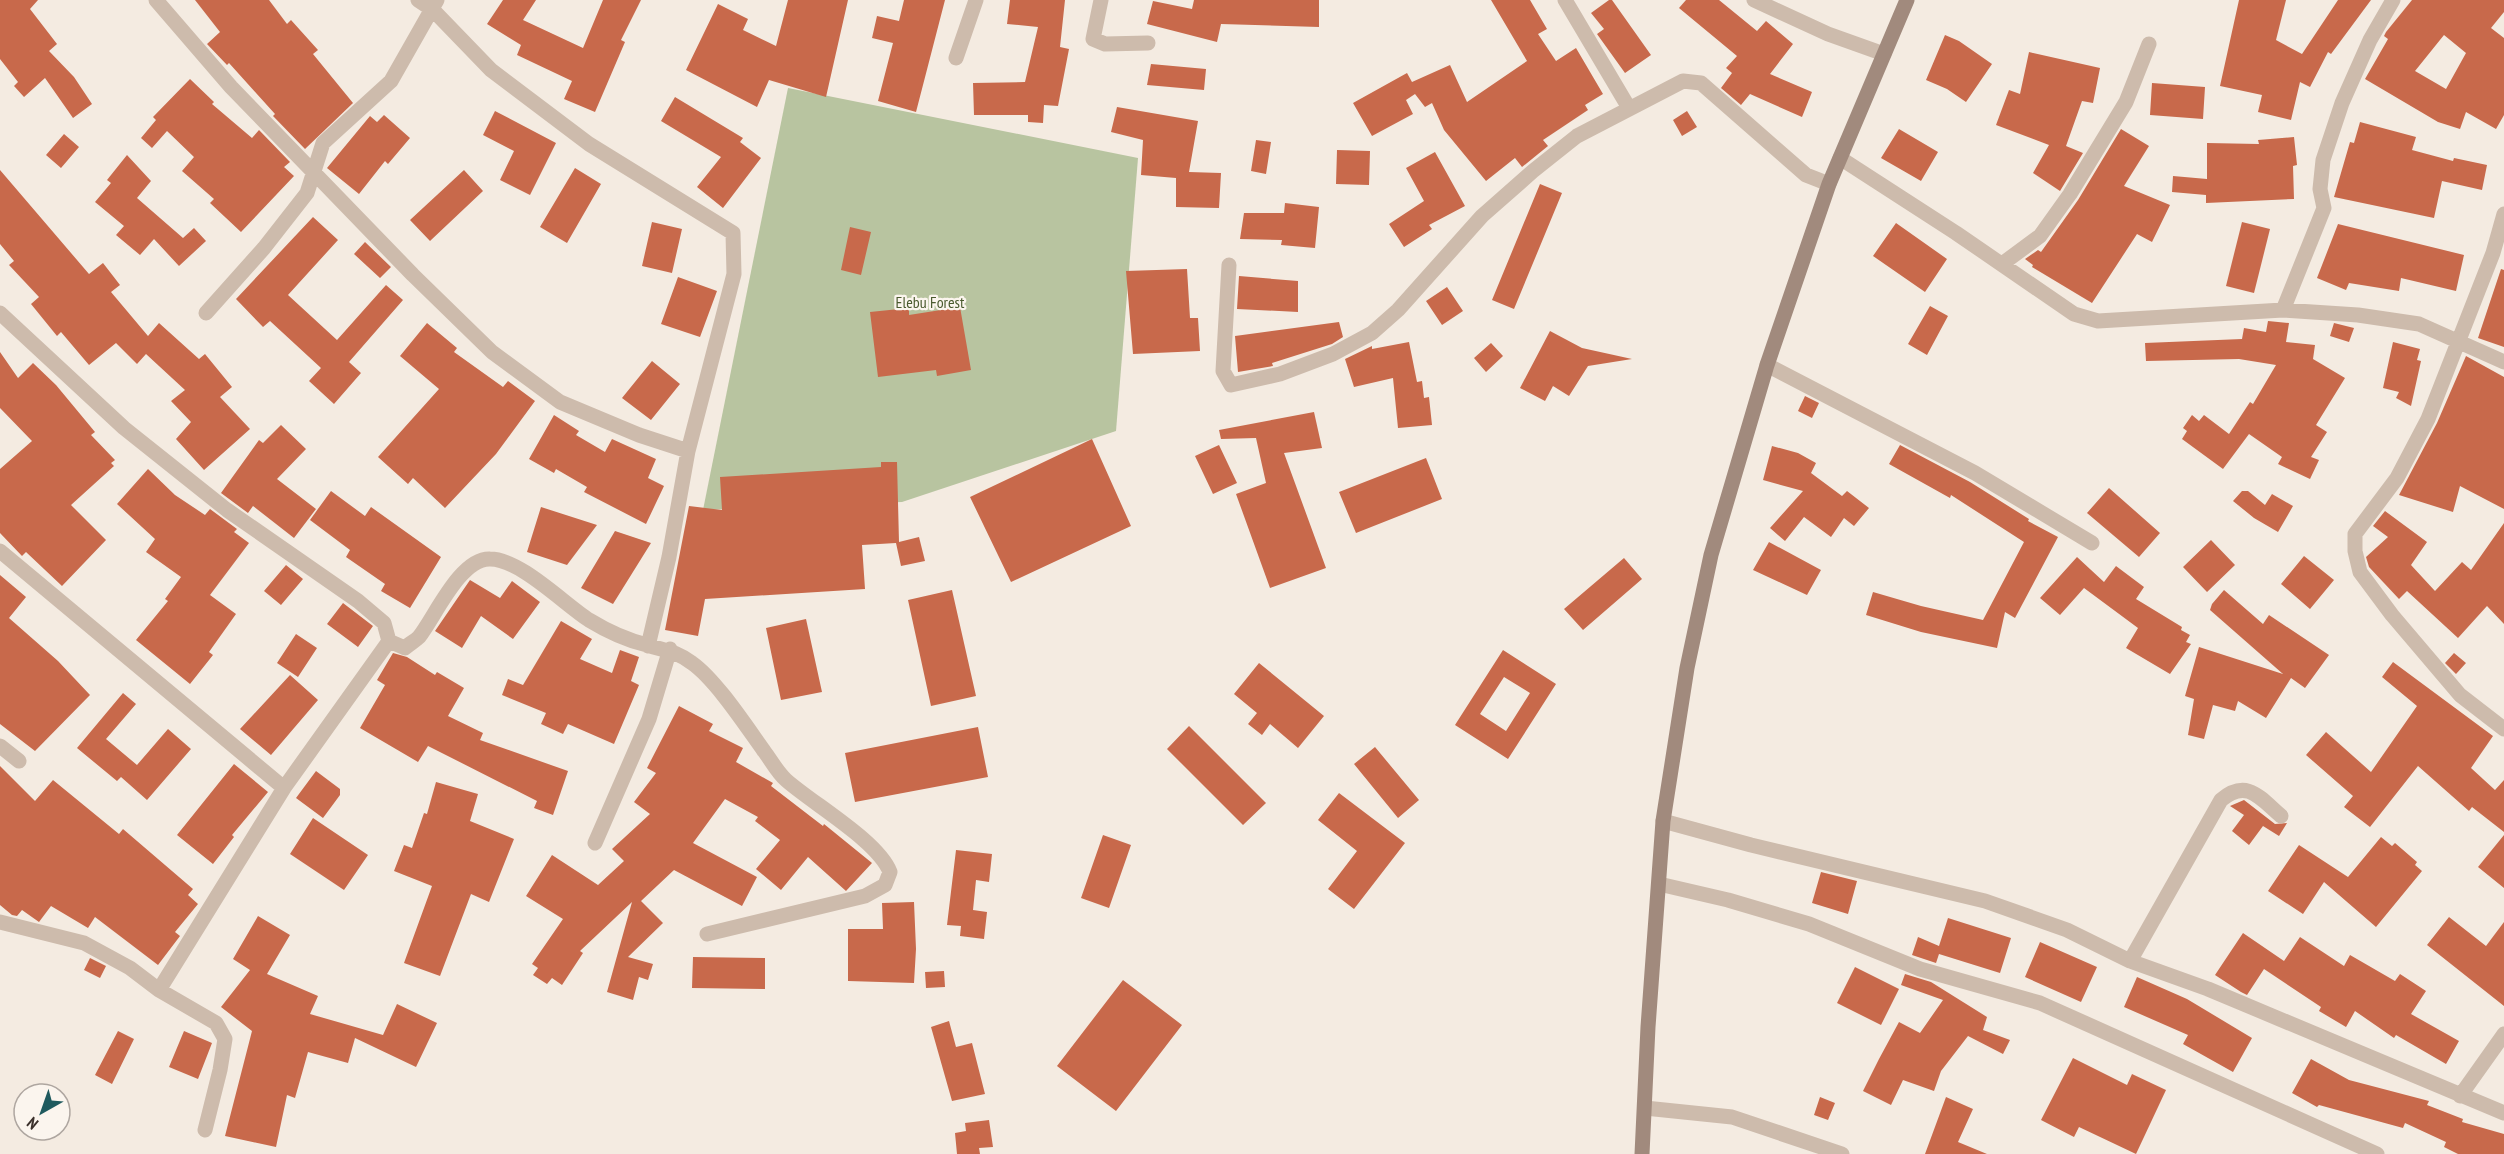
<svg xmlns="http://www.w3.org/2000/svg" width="2504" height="1154" font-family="'PT Sans Narrow',sans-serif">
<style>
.green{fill:#b8c4a0}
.building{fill:#c8694b;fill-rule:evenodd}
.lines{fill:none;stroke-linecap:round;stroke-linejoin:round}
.minor{stroke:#cdbbac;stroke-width:15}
.secondary{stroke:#a18a7d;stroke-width:15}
.labels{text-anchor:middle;stroke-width:4.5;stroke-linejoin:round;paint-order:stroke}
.park-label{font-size:16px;fill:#4a5a2e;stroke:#fbf5ee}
</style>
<rect width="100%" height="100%" fill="#f4ebe1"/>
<path class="green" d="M788 88 1138 158 1116 431 902 502 703 510Z"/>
<path class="building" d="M0 0H38L30 9 57 44 49 51 74 77 92 104 73 118 45 78 24 97 14 86 18 82 0 59Z
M195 0H269L287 24 291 20 318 50 313 54 353 103 305 149 273 116 275 114 229 63 227 65 207 44 220 32Z
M503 0H536L523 20 583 48 603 0H641L621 40 625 42 595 112 564 99 572 81 517 55 521 45 487 24Z
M788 0H848L826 97 769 80 757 107 686 70 718 4 748 19 743 30 776 46Z
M904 0H945L916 112 878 101 893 43 872 38 877 16 899 21Z
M1010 0H1065L1060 47 1069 49 1058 106 1044 105 1043 123 1028 122V115H974L973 83 1025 82 1038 27 1007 24Z
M1194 0H1319V27L1221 24 1217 42 1147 24 1153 1 1192 9Z
M1491 0H1530L1547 29 1538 34 1556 61 1576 48 1603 94 1585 105 1588 110 1543 140 1548 146 1522 167 1515 158 1486 181 1444 130 1432 103 1425 107 1415 94 1406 100 1413 114 1372 136 1353 103 1407 73 1412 82 1450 65 1467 102 1527 61Z
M1609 0H1612L1651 55 1625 73 1597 34 1604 29 1591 13Z
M1686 0H1719L1757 31 1766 21 1793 44 1770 74 1812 92 1802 117 1750 94 1741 105 1721 88 1732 73 1726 68 1737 56 1679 8Z
M2239 0H2286L2276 40 2302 54 2338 0H2371L2331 54 2328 52 2310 87 2300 82 2291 120 2258 112 2262 95 2220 86Z
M2412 0H2504V12L2491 28 2504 38V115L2496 129 2466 112 2460 129 2438 122 2365 79 2388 39 2384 36 2386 32ZM2444 35 2466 53 2446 89 2415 71Z
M1945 35 1959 41 1992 64 1966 102 1947 89 1926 80Z
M2029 52 2100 68 2093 103 2082 101 2066 146 2083 153 2060 191 2033 173 2049 145 1996 125 2009 90 2020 94Z
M1151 64 1206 69 1204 90 1147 85Z
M190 79 214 102 212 104 252 138 259 130 290 162 284 167 294 176 241 232 210 203 214 199 182 171 194 157 167 131 152 148 141 138 156 120 153 117Z
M2152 83 2205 87 2203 119 2150 115Z
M675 97 743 138 740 142 761 158 723 208 697 187 721 157 661 121Z
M1117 107 1198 121 1189 172 1221 173 1219 208 1176 207V178L1141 175 1143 140 1111 132Z
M495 111 556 143 530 195 500 180 514 151 483 135Z
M1687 111 1697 127 1682 136 1673 120Z
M384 115 410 138 388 164 385 161 359 194 327 168 370 116 377 122Z
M2360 122 2416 137 2412 150 2453 161 2454 158 2487 165 2482 190 2442 181 2434 218 2334 197 2350 142 2354 143Z
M1899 129 1938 152 1921 181 1881 158Z
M2121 129 2149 146 2124 186 2170 205 2152 242 2137 234 2092 303 2032 267 2033 265 2025 259 2038 250 2041 252 2078 200Z
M64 134 79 147 61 168 46 155Z
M2294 137 2297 165 2293 166 2294 199 2206 203V195L2172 192 2173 176 2207 179V143L2259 144 2258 140Z
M1256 140 1271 142 1266 174 1251 171Z
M1337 150 1370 151 1369 185 1336 184Z
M1435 152 1465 206 1429 225 1432 229 1404 247 1389 224 1424 201 1406 168Z
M127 155 151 181 137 198 183 238 194 228 206 241 179 266 154 239 140 255 116 235 124 226 95 202 111 183 107 180Z
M575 168 601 184 567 243 540 227Z
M0 170 89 274 103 263 120 285 111 292 148 336 159 323 199 359 205 354 232 387 220 397 250 429 204 470 176 439 191 422 171 401 185 390 146 354 137 364 116 343 89 365 61 332 57 336 31 304 39 297 9 265 14 261 0 244Z
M464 170 483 191 430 241 410 220Z
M1540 184 1562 193 1514 309 1492 300Z
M1285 203 1319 207 1315 248 1281 245 1282 240 1240 239 1244 213H1284Z
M313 217 338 240 288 295 337 340 386 285 403 300 349 362 361 373 334 404 309 381 321 368 270 321 263 327 236 299Z
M652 222 682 229 672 273 642 266Z
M2242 222 2270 229 2254 293 2226 286Z
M1896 223 1947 259 1925 292 1873 256Z
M2338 224 2464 255 2456 291 2401 278 2399 291 2349 283 2346 290 2317 278Z
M850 227 871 232 861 275 841 270Z
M365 242 391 267 380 278 354 254Z
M1187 269 1190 318H1198L1200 351 1133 354 1126 271Z
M2501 269 2504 270V347L2478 338Z
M1239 276 1298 281V312L1237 309Z
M678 277 717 291 700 337 661 324Z
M1447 287 1463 311 1442 325 1426 301Z
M1930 306 1948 316 1927 355 1908 344Z
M960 307 971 370 937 376 936 370 878 377 870 312 909 308V315Z
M2268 321 2289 323 2286 342 2315 345 2313 359 2345 378 2316 425 2327 432 2311 457 2319 460 2310 479 2278 464 2282 457 2249 434 2223 469 2182 439 2187 431 2183 428 2192 415 2199 421 2204 415 2229 434 2250 402 2253 404 2276 365 2239 359 2146 361 2145 343 2242 339 2244 328 2266 332Z
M1339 322 1343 337 1332 344 1272 363 1273 366 1238 372 1235 336Z
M427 323 457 348 454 352 503 387 508 381 535 401 496 454 445 508 413 478 408 484 378 457 439 389 400 356Z
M2334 323 2354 328 2349 342 2330 336Z
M1550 331 1582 348 1632 359 1588 366 1569 396 1553 386 1545 401 1520 388Z
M1409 342 1417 382 1422 381 1424 398 1429 397 1432 425 1398 428 1393 378 1354 387 1345 359 1372 346V349Z
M2393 342 2420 349 2417 360 2421 361 2411 406 2396 398 2399 392 2383 388Z
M1491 343 1503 356 1486 372 1474 358Z
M0 352 18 378 33 363 56 385 95 432 91 435 115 460 111 463 114 466 71 505 106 540 62 586 26 552 22 556 0 533V469L32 441 0 408Z
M2466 356 2504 377V509L2460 486 2453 512 2399 495 2437 423Z
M652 361 680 384 651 420 622 398Z
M1805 396 1819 403 1812 418 1798 411Z
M1314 412 1322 448 1284 453 1326 568 1270 588 1236 494 1266 483 1256 438 1221 439 1219 430Z
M554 415 579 431 576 435 605 452 612 439 656 459 648 478 664 486 646 524 584 492 587 487 556 469 554 473 529 459Z
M281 425 306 449 277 479 316 509 294 538 253 506 248 513 221 493 259 440 263 443Z
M1092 439 1131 526 1011 582 970 497Z
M1219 445 1237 483 1213 494 1195 456Z
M1900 445 1970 482 2029 519 2028 521 2058 537 2015 618 2005 612 1997 648 1921 632 1866 615 1873 592 1921 606 1983 620 2024 542 1951 495 1950 498 1889 464Z
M1772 446 1798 453 1816 463 1811 473 1842 496 1847 491 1869 508 1854 526 1844 518 1831 537 1804 517 1785 541 1770 528 1803 491 1763 480Z
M1426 458 1442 499 1356 533 1339 492Z
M881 462H897L899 542 919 537 925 561 901 566 896 543 862 545 865 589 705 599 698 636 665 630 689 506 722 510 720 477 881 467Z
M148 469 175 495 205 515 210 509 237 529 234 532 249 543 210 595 236 614 209 652 213 655 190 684 136 640 168 601 165 599 181 577 146 552 155 539 117 504Z
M2109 488 2160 533 2139 557 2087 513Z
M331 491 365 516 371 507 441 557 410 608 381 591 385 584 346 557 350 550 310 520Z
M2242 491H2248L2265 505 2272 494 2293 506 2278 532 2254 518 2233 501Z
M541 507 597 525 567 565 527 552Z
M2385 511 2427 542 2411 565 2435 591 2462 562 2471 570 2504 523V624L2487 606 2458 638 2407 591 2399 599 2369 567 2366 557 2388 537 2373 526Z
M615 531 651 543 613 604 581 588Z
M2211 540 2235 565 2207 592 2183 567Z
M1769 542 1821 570 1807 595 1753 570Z
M2304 556 2334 580 2310 609 2281 584Z
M2077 557 2104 582 2116 566 2144 587 2136 599 2182 627 2181 630 2190 635 2186 642 2191 644 2170 674 2126 648 2138 628 2084 588 2060 615 2040 598Z
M1624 558 1642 579 1583 630 1564 609Z
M286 565 303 579 281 605 264 591Z
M0 575 26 597 9 618 58 661 90 695 35 751 0 724Z
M470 580 500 598 512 581 540 602 513 639 481 616 462 648 435 631Z
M952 590 976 696 931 706 908 600Z
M2224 590 2263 624 2269 615 2329 655 2305 688 2291 678 2266 718 2238 701 2235 711 2213 705 2204 739 2188 735 2194 699 2185 696 2199 647 2283 674 2210 610 2212 604Z
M343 603 373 626 358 647 327 624Z
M806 619 822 692 781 700 766 628Z
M561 621 592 639 580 659 612 673 620 650 639 657 631 681 639 685 614 744 568 724 563 734 541 724 546 713 502 695 508 679 523 685Z
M296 634 317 648 298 677 277 663Z
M1503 650 1556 684 1508 759 1455 725ZM1504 677 1530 693 1506 731 1480 714Z
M393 653 407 657 435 675 437 672 464 688 448 716 483 733 480 740 568 771 553 815 534 808 537 801 428 746 418 762 360 728 385 685 377 680Z
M2454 653 2466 663 2456 674 2445 663Z
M2393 662 2493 736 2471 768 2495 790 2504 780V832L2472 807 2469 811 2418 766 2370 827 2344 807 2353 796 2306 755 2326 732 2371 772 2417 706 2382 677Z
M1259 663 1324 716 1298 748 1270 724 1262 735 1248 724 1257 713 1234 694Z
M290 675 318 700 271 755 240 729Z
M123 693 136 704 106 739 137 765 168 729 191 749 147 800 121 777 117 781 77 748Z
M679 706 713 724 709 731 743 748 736 762 773 783 771 786 823 826 824 824 872 863 846 891 808 857 781 890 756 869 780 840 755 821 758 817 725 799 693 843 757 877 742 906 674 870 641 901 663 923 628 957 653 964 648 980 639 977 633 1000 607 992 632 902 580 951 583 953 562 985 552 978 547 984 533 975 538 968 532 964 563 919 526 896 552 855 598 885 624 861 612 849 650 814 634 802 656 773 647 768Z
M1189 726 1266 803 1243 825 1167 749Z
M978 727 988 777 855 802 845 753Z
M1375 747 1419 800 1398 818 1354 764Z
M234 764 268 792 232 835 234 837 213 864 177 835Z
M0 766 35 801 53 780 119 834 123 829 193 889 188 895 198 904 175 932 180 936 158 965 95 917 88 928 51 906 39 922 22 910 17 916 12 915 0 905Z
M316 771 340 789V795L323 818 296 798Z
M436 782 478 794 470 821 514 839 489 902 471 894 440 976 404 963 432 886 394 871 404 845 412 848 424 813 427 814Z
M1339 793 1405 843 1354 909 1328 889 1357 851 1318 820Z
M2244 800 2275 824 2287 823 2279 836 2263 826 2249 845 2232 831 2244 815 2230 806Z
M313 818 368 855 344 890 290 854Z
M1103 835 1131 845 1109 908 1081 898Z
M2504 835V888L2478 867Z
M2381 837 2392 846 2395 843 2417 862 2415 865 2422 871 2376 927 2324 882 2303 914 2268 891 2299 845 2348 877Z
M956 850 992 854 989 882 976 880 973 910 987 912 984 939 960 936 961 926 947 925Z
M1821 872 1857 881 1848 914 1812 903Z
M914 902 916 949 914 983 848 981V929H883L882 903Z
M258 916 290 935 267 974 318 996 310 1014 383 1035 397 1004 437 1023 416 1067 355 1038 348 1063 308 1052 295 1098 287 1095 276 1147 225 1136 252 1031 221 1007 250 970 233 959Z
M2449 917 2486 946 2504 922V1006L2427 945Z
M1948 918 2011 938 2000 973 1939 954 1936 963 1912 955 1918 937 1939 946Z
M2243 933 2284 961 2300 937 2344 966 2350 955 2395 981 2400 974 2426 991 2411 1014 2459 1041 2446 1064 2396 1035 2394 1038 2355 1011 2346 1027 2319 1011 2321 1007 2264 969 2247 995 2241 992 2215 975Z
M2040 942 2097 967 2081 1002 2025 977Z
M693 957 765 958V989L692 988Z
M90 958 106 966 100 978 84 970Z
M1855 967 1899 989 1881 1025 1837 1003Z
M944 971 945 987 926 988 925 972Z
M1905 974 1931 982 1987 1017 1983 1030 2010 1040 2003 1054 1968 1036 1941 1071 1934 1091 1903 1080 1891 1105 1863 1091 1879 1059 1899 1022 1920 1033 1943 1000 1901 985Z
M2137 977 2187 999 2252 1038 2233 1072 2183 1044 2188 1035 2124 1007Z
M1123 980 1182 1025 1116 1111 1057 1066Z
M949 1021 956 1047 972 1043 985 1094 952 1101 931 1027Z
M118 1031 134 1039 112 1084 95 1075Z
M184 1031 212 1043 198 1079 169 1067Z
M2073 1058 2127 1085 2132 1074 2166 1090 2136 1154 2079 1127 2074 1137 2041 1120Z
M2311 1059 2349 1080 2429 1101 2427 1105 2463 1119 2462 1122 2504 1134V1154H2458L2444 1147 2446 1142 2405 1123 2403 1128 2319 1105 2317 1107 2292 1093Z
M1820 1097 1835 1103 1828 1120 1814 1115Z
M1946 1097 1973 1109 1958 1142 1987 1154H1925Z
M989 1120 993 1147 979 1148 980 1154H957L955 1133 966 1131 965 1123Z"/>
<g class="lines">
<path class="minor" d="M156 0 231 87 413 275 492 352 560 402 639 435 688 451
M418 0 433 10 491 70 589 144 733 233 734 274 688 451 669 557 648 646
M1101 0 1093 39 1105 44 1148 43
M1565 0 1629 108
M1754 0 1828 34 1884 54
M956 58 976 0
M1840 158 1956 233 2074 314 2098 321 2283 310 2358 315 2419 324 2504 362
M2504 214 2493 253 2428 419 2397 478 2355 534V551L2360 572 2392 615 2460 695 2504 729
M2002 264 2040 236 2070 194 2126 102 2149 44
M1229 265 1223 371 1231 385 1280 374 1333 354 1372 333 1398 310 1482 216 1533 171 1577 136 1683 81 1701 83 1806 175 1829 184
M2283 310 2324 208 2320 189 2323 160 2342 103 2370 40 2393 0
M0 313 124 428 227 510 358 601 384 623 389 641 284 788 159 990
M206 313 264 248 307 193 323 143 391 81 437 0
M1767 365 1975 473 2092 543
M0 551 284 788
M389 641 405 648C409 644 415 641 419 637 435 617 460 558 490 559 520 559 563 603 589 620 607 631 626 640 647 645 666 651 676 651 692 663 716 680 746 726 764 751 771 760 777 772 786 780 813 804 878 841 890 872L885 885 865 896 707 934
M0 746 19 761
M1663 821 1751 845 1985 901 2067 930 2130 961 2208 989 2504 1113
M595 843 649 719 670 649
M1659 884 1728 900 1809 924 1920 969 2040 1003 2377 1154
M0 922 84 943 130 968 159 990 216 1023 225 1039 220 1070 205 1130
M2130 961 2221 800C2247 778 2260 798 2281 816
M2460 1096 2504 1034
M1645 1108 1732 1117 1842 1154"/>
<path class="secondary" d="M1642 1154 1648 1027 1663 821 1687 668 1711 555 1767 365 1829 184 1907 0"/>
</g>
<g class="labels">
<g class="park-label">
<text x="930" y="308">Elebu Forest</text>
</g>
</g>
<g transform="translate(42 1112) rotate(220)"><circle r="28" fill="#fbf5ee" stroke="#aea6a0" stroke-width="1.5"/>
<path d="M0-4.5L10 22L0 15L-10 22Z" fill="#1f5a5e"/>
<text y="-9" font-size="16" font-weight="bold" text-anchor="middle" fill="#3b302b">N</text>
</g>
</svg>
